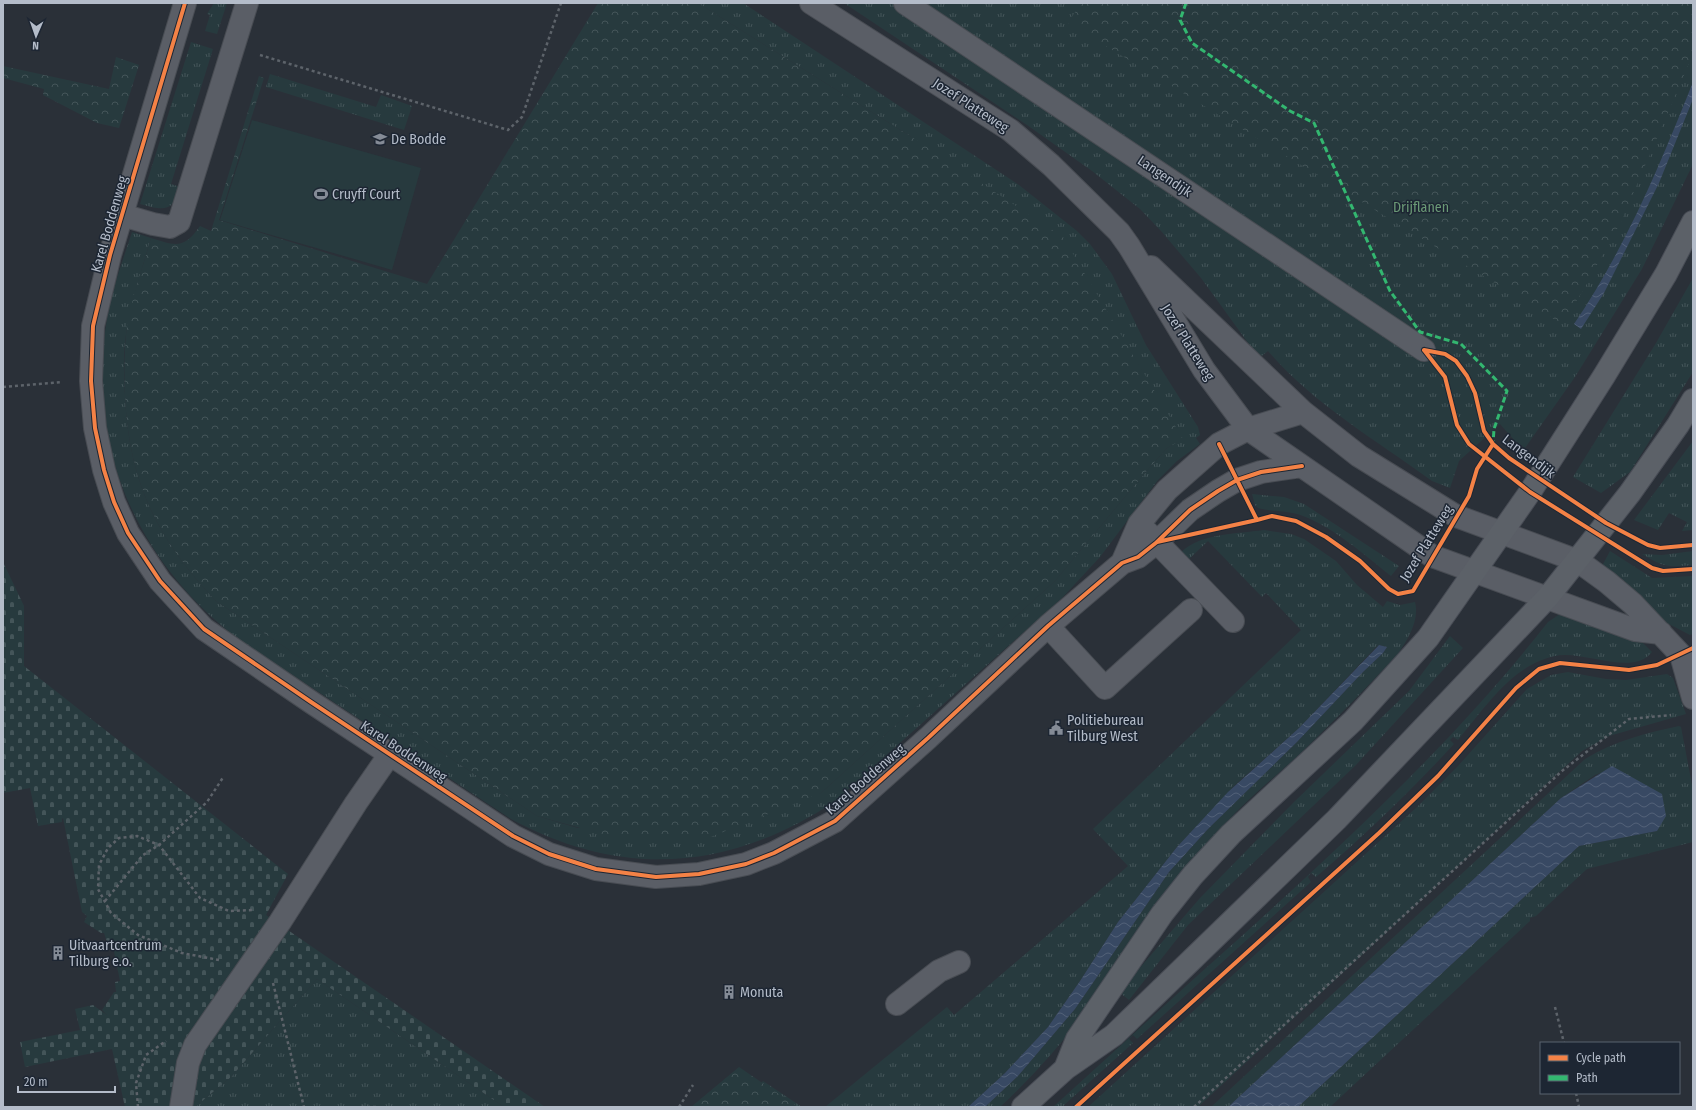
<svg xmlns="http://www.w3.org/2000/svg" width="1696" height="1110" font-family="'Fira Sans Condensed',sans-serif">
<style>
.grass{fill:url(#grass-tufts)}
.forest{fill:url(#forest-crowns)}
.cemetery{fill:url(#cemetery-stones)}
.pitch{fill:#273a3e}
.water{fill:url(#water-waves)}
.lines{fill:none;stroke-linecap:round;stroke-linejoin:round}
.minor-casing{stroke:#484c53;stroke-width:24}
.major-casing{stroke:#484c55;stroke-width:24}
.path{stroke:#5d636a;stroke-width:2.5;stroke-dasharray:3 3;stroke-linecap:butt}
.minor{stroke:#5a5e66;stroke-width:22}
.major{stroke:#5c6168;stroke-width:22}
.quiet{stroke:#33b770;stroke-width:3;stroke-dasharray:6 3;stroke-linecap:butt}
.cycleway-casing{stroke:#1d2633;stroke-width:6}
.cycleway{stroke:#f48246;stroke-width:4}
.labels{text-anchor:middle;stroke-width:3;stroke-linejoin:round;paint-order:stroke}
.street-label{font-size:14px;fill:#b4bcc9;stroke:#1d2633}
.poi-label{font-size:14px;fill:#b4bcc9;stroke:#1d2633;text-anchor:start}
.park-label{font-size:14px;fill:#6b9a76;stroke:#1d2633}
</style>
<defs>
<pattern id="grass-tufts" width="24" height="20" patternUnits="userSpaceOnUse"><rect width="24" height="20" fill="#273a3e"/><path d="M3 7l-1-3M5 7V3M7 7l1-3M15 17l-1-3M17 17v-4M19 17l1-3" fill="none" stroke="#445559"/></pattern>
<pattern id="forest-crowns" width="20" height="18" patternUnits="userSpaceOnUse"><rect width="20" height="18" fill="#273a3e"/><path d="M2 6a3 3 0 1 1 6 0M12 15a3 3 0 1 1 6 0" fill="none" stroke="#445559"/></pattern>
<pattern id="cemetery-stones" width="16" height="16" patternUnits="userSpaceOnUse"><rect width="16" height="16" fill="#273a3e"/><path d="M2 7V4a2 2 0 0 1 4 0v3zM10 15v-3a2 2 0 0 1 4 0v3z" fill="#445559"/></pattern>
<pattern id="water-waves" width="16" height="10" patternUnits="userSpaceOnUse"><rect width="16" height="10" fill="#384963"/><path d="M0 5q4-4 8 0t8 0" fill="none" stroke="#526178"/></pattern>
</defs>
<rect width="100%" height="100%" fill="#2a3038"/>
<path class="grass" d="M214 3H227L217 34 205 31 210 15 207 14Z
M698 3H743L1019 185 1077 231 1090 244 1112 274 1146 345 1198 427 1200 435 1196 438 1200 444 1177 461 1158 480 1100 557 1062 598 834 802C729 871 622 879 511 819L241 641C139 565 85 447 107 319 112 289 123 260 132 232L151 238C141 272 130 306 125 341 123 359 124 377 125 396 129 482 157 539 216 601L537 816 578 828 821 793 1055 581 1144 474 1167 448 1182 439 1128 347 910 136Z
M844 3H1693V164L1642 269 1575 377 1525 448 1515 441 1500 424 1459 461 1450 488 1432 481C1376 440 1313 404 1268 351L1259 358 1201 278 1161 231 1140 209 1092 171 1027 125Z
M191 42 213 49 171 184 183 188C170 212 166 211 140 204Z
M270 74 376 107 381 95 412 106 404 130 266 87Z
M1693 278V372L1630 472 1601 493 1573 477 1656 343Z
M1693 441V530L1682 531 1687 522 1669 513 1658 530 1634 520Z
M1252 494 1284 497 1304 504 1399 566 1391 576C1366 556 1333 527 1303 516 1289 510 1272 512 1258 508L1255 505Z
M1264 530 1291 534 1304 539 1336 561 1357 585 1383 607 1387 601 1400 605 1415 602C1420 620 1407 641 1397 655 1367 687 1336 719 1304 750 1276 777 1243 801 1219 832 1147 923 1086 1028 1000 1107H985L1018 1076 1075 1009 1169 872 1208 829 1297 742 1362 673 1383 653 1387 647 1379 645 1376 647 1299 728 1235 785 1177 847 1118 922 1080 981 1048 1027 1005 1073 968 1107H825L947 1007 954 1015 1128 866 1093 829 1301 630 1266 593 1262 597 1208 541 1188 560 1181 552C1202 533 1236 534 1264 530Z
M1610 551 1652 578 1693 576V634L1690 635 1667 623 1602 566Z
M1693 551V565C1667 567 1665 568 1642 554L1662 555Z
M1560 614 1641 641 1652 652C1633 677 1583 650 1555 656 1512 665 1485 708 1458 740L1453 737 1450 740 1454 744C1411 791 1364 836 1316 877L1311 873 1308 877 1311 882 1137 1039 1133 1035 1129 1039 1133 1043 1062 1107H1053C1117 1049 1180 991 1244 934 1353 835 1457 738 1548 622Z
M1450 636 1463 648 1356 765 1188 925 1129 1000 1119 992 1200 898 1294 802 1409 691Z
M1568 672 1606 679 1626 680 1667 674 1673 678 1686 714 1609 736 1582 751 1198 1107H1088L1417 807 1458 766 1527 689 1551 675Z
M1679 726 1681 727 1693 790V842L1587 869 1536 916 1530 918V921L1330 1107H1298L1579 846 1656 831 1600 773 1595 775 1561 798 1228 1107H1211L1585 759C1614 741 1646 733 1679 726Z
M317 979 504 1107H195L231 1077Z
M763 1081 802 1107H791L758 1086Z"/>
<path class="forest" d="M598 3H698L910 136 1063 237 1183 439 1167 448 1144 474 1055 581 821 793 708 838 620 839 537 816 216 601C157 539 129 482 125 396 124 372 124 349 127 326 132 296 143 267 151 238 176 246 184 249 200 226L211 231 259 76 264 78 219 220 427 284Z
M1081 3H1693V54L1620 224 1582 292 1562 324 1068 23Z
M116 57 139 65 119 128 97 123 43 95 44 89 3 78V66L109 89Z
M739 1067 798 1107H691Z"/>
<path class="cemetery" d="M3 562 24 606V666L288 874 266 915 545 1107H504L317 979 231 1077 195 1107H125L112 1049 25 1067 20 1042 80 1030 75 1009 93 1005 107 1015 102 1010 114 992H116L115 982 120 981 112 942H107L104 933H101L84 922 87 916 82 912 63 818 62 819V822L38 826 30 788 3 793Z"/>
<path class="pitch" d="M252 120 421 168 392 270 220 220Z"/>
<path class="water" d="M1693 82V99L1659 183 1604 293 1581 329 1574 324C1625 249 1660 165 1693 82Z
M1379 645 1387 647 1383 653 1362 673 1297 742 1208 829 1169 872 1075 1009 1018 1076 985 1107H968L1005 1073 1048 1027 1080 981 1118 922 1177 847 1228 792 1299 728Z
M1612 766 1662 794 1666 816 1657 831 1579 846 1298 1107H1228L1561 798Z"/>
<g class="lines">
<defs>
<path id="minor" d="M185 3 110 255 93 326 91 381 95 428 104 470 114 502 128 533 160 581 204 629 311 702 513 836 549 854 596 869 656 877 699 874 746 864 774 853 835 821 928 738 1048 626 1122 563 1138 557 1157 542 1190 510 1218 491 1237 480 1261 472 1302 466
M811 3 1010 130 1051 165 1119 232 1129 246 1204 370 1248 429 1432 556 1635 630 1661 633
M905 3 1424 350
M122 215 153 224 170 227 179 222 247 3
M1151 267 1303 412 1359 456 1456 516 1578 561 1607 582 1633 604 1681 655 1693 698
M1147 532 1233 621
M1122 563 1139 524 1167 490 1219 444 1248 429 1303 412
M1048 626 1105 688 1191 610
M897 1004 939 971 959 962
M181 1107 188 1063 195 1045 280 922 356 803 390 754"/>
<path id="major" d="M1065 1069 1077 1039 1162 914 1193 875 1231 834 1353 721 1428 638 1530 492 1604 376 1666 274 1693 222
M1023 1107 1065 1069 1114 1035 1337 819 1548 597 1630 493 1678 425 1693 400"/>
</defs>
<use href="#minor" class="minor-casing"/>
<use href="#major" class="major-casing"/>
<path class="path" d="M260 55 508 130 522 117 561 3
M3 387 62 382
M105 901 143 855 159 845 207 802 224 776
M219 960 182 953 138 935 111 913 98 889 99 865 108 848 119 838 137 836 159 845 200 898 229 911 254 910
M273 983 304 1107
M1555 1007 1564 1043
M1576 1093 1579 1107
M138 1107 136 1083 146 1055 166 1041
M361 1107H377
M679 1107 693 1085
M1194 1107 1562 771 1629 719 1671 715"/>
<use href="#minor" class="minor"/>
<use href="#major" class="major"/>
<path class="quiet" d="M1186 3 1180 20 1192 43 1290 111 1314 123 1390 291 1420 332 1461 344 1507 391 1494 429 1493 444"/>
<defs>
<path id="cycleway" d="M185 3 110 255 93 326 91 381 95 428 104 470 114 502 128 533 160 581 204 629 311 702 513 836 549 854 596 869 656 877 699 874 746 864 774 853 835 821 928 738 1048 626 1122 563 1138 557 1157 542 1190 510 1218 491 1237 480 1261 472 1302 466
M1424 350 1445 377 1457 425 1469 444 1530 492 1652 568 1663 571 1693 569
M1424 350 1445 354 1456 361 1467 376 1475 393 1484 431 1493 444 1509 458 1606 523 1648 545 1660 548 1693 545
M1219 444 1257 520 1272 516 1296 521 1326 537 1360 561 1389 589 1398 594 1413 591 1469 496 1477 469 1493 444
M1157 542 1257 520
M1076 1107 1379 833 1438 776 1516 688 1539 669 1560 663 1629 670 1657 665 1693 648"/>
</defs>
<use href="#cycleway" class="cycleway-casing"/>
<use href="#cycleway" class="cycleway"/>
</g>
<defs>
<symbol id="school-bare" viewBox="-9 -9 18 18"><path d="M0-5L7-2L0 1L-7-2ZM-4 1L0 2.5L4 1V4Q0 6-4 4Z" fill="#848b96" stroke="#1d2633" stroke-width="2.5" paint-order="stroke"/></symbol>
<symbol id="stadium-bare" viewBox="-9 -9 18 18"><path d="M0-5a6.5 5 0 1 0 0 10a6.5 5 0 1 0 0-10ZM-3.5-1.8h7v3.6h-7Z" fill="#848b96" stroke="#1d2633" stroke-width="2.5" paint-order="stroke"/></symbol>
<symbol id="civic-bare" viewBox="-9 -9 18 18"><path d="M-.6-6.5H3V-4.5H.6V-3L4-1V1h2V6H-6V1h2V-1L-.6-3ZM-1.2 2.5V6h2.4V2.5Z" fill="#848b96" stroke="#1d2633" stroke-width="2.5" paint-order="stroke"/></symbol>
<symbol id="building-bare" viewBox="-9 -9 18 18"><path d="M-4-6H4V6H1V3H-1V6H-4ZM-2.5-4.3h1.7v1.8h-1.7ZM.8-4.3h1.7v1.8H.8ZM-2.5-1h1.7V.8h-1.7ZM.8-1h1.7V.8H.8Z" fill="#848b96" stroke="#1d2633" stroke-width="2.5" paint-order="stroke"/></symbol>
</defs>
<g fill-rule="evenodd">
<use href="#school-bare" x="370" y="129" width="20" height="20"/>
<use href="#stadium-bare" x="311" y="184" width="20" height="20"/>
<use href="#civic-bare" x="1046" y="718" width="20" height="20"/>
<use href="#building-bare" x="48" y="943" width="20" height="20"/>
<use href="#building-bare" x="719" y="982" width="20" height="20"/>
</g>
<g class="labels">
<g class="street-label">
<text transform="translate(971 105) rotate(33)" y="5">Jozef Platteweg</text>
<text transform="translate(1165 176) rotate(34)" y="5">Langendijk</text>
<text transform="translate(109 224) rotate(-74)" y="5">Karel Boddenweg</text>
<text transform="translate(1188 342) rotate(58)" y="5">Jozef Platteweg</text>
<text transform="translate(1529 456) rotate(37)" y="5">Langendijk</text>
<text transform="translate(1426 543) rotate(-58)" y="5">Jozef Platteweg</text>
<text transform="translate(404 751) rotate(33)" y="5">Karel Boddenweg</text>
<text transform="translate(865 779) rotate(-41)" y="5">Karel Boddenweg</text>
</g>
<g class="poi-label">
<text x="391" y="144">De Bodde</text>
<text x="332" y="199">Cruyff Court</text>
<text x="1067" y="725">Politiebureau<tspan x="1067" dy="16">Tilburg West</tspan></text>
<text x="69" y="950">Uitvaartcentrum<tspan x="69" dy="16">Tilburg e.o.</tspan></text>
<text x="740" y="997">Monuta</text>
</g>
<g class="park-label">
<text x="1421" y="212">Drijflanen</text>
</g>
</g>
<rect width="1696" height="1110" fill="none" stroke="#b4bcc9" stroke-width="8"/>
<rect x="1540" y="1042" width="140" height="52" fill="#1d2633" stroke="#59626f"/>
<rect x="1548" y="1055" width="20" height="6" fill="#f48246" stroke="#59626f"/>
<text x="1576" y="1062" font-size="12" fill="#b4bcc9">Cycle path</text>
<rect x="1548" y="1075" width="20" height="6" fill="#33b770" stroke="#59626f"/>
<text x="1576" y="1082" font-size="12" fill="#b4bcc9">Path</text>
<g transform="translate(36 36) rotate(182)" stroke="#1d2633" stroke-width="3" paint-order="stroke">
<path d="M0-3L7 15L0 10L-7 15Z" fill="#b4bcc9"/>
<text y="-6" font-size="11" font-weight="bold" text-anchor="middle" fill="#b4bcc9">N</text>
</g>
<path d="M18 1086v6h97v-6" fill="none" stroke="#b4bcc9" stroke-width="2"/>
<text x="24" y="1086" font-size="12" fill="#b4bcc9" stroke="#1d2633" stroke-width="3" paint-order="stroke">20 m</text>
</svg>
